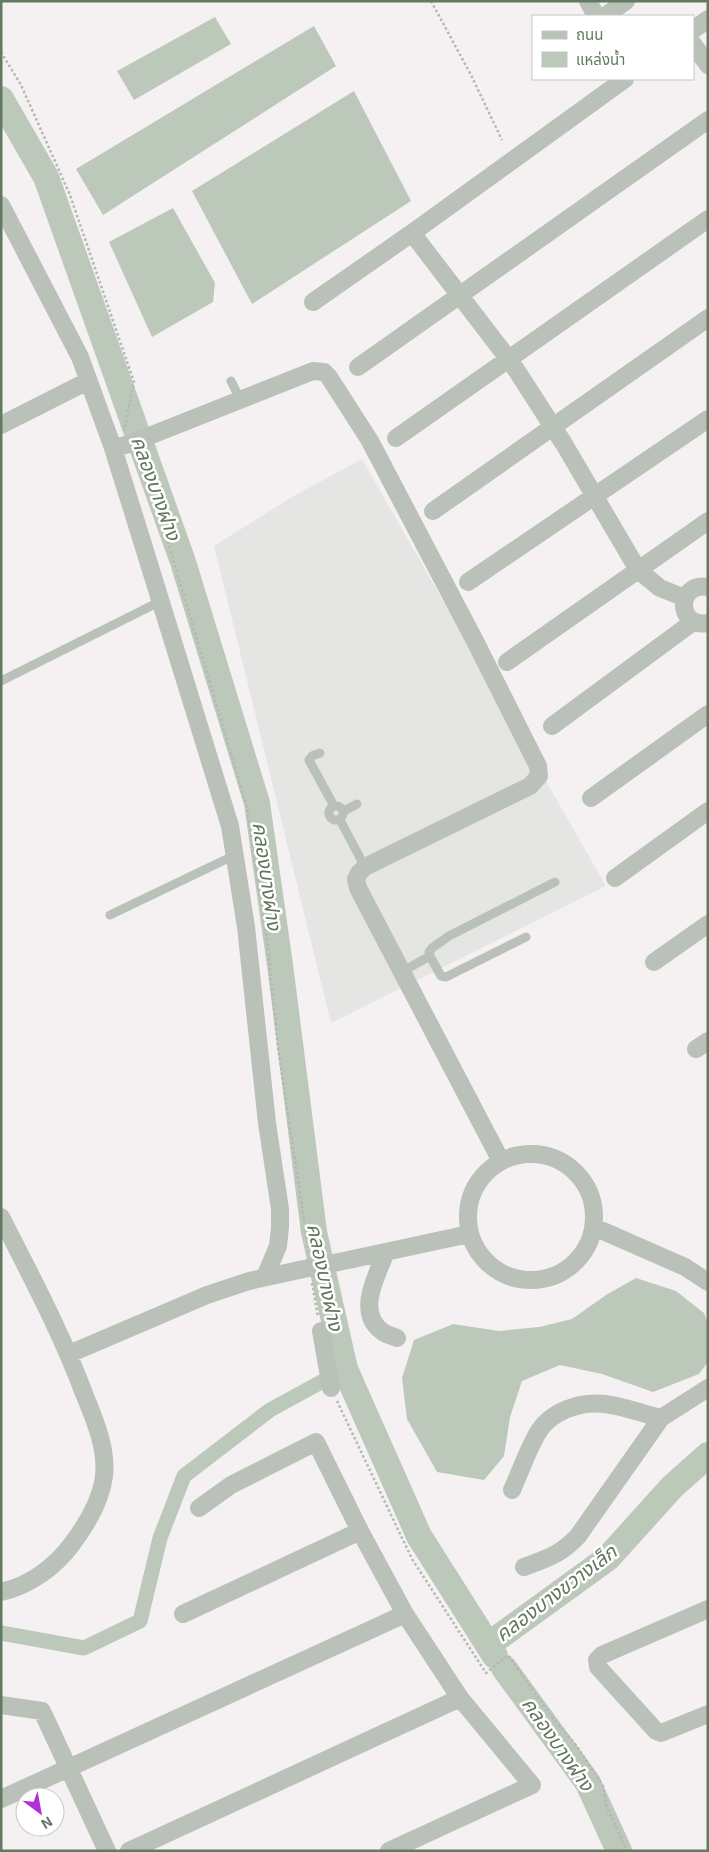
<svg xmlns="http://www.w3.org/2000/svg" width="709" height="1852" font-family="'Exo 2','Noto Sans Thai',sans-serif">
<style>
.built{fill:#e5e5e4}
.water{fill:#bcc8ba}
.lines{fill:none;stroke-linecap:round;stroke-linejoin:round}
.canal{stroke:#bcc8ba;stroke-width:15}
.river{stroke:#bcc8ba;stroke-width:26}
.path{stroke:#b2b8b2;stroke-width:2.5;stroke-dasharray:2.5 2.5;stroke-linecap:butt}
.service{stroke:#b9c1b9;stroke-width:9}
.minor{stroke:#b9c1b9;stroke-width:18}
.minor-bridge{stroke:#b9c1b9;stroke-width:18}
.labels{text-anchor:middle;stroke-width:5;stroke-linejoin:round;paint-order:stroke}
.water-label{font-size:20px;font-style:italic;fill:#61765c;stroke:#fff}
</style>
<rect width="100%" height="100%" fill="#f5f1f3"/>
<path class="built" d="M362 459 606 886 331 1023 214 546 292 497Z"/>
<path class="water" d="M215 17 231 44 134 100 117 71Z
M314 26 336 66 103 215 76 169Z
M354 91 411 201 252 304 192 191Z
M173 208 215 283 213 302 152 337 109 242Z
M636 1278 676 1291 704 1313 708 1324V1362L699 1374 653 1392 602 1374 560 1365 522 1381 510 1417 504 1456 484 1480 437 1472 407 1419 402 1378 414 1340 453 1324 499 1331 539 1327 572 1319 606 1295Z"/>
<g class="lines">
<path class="canal" d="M1 1633 84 1648 140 1621 160 1538 184 1476 270 1410 345 1369"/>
<path class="river" d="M1 99 46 177 183 562 257 803 280 965 314 1232 345 1369 419 1536 495 1656
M488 1645 608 1558 672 1487 708 1455
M504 1668 588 1783 619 1851"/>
<path class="path" d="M431 1 471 75 502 140
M1 52 21 85 70 195 134 382 124 430
M136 458 147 473 156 502 246 804 267 939 278 1048 309 1252
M312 1283 318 1317
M337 1401 412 1559 486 1673 508 1655 554 1720 576 1745 603 1786 606 1805 627 1851"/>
<path class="service" d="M231 381 240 399
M1 681 161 601
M320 753 312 756 309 760 334 806
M329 813a7 7 0 1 1 14 0a7 7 0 1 1-14 0Z
M344 811 357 804
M340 820 365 867
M110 915 235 855
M430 956 441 976 446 977 526 937
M403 971 430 956 429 952 432 948 449 936 555 882"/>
<path class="minor" d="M588 1 596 16
M605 16 626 1
M693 30 708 19
M693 44 708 65
M625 79 412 233 513 365 564 444 638 570 660 588 685 598
M1 205 80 357 113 448 137 525 230 826 246 927 267 1123 280 1209V1227L278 1246 265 1277
M313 302 412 233
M358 367 708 120
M1 425 88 381
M396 438 708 219
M113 448 129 444 313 371 324 372 329 377 370 441 476 643 538 766 539 776 530 786 365 867 359 873 356 879 358 888 501 1161
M433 511 708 318
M468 582 708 419
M708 587C675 582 677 629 708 623
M507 662 708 521
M552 726 693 622
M591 798 708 714
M615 878 708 811
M654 962 708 924
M696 1049 708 1041
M468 1217a63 63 0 1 1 126 0a63 63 0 1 1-126 0Z
M1 1217C31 1276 62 1334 85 1396 95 1421 107 1448 104 1476 101 1501 87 1524 72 1544 55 1567 29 1586 1 1592
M594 1227 685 1267 708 1282
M386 1252C377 1275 355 1313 383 1332 387 1335 393 1336 397 1338
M353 1259 469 1234
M321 1331 331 1388
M69 1354 207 1295 249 1281 299 1270
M512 1490C520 1472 527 1452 537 1434 550 1411 580 1401 605 1404 623 1406 643 1414 661 1418
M199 1508 231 1485 316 1442 360 1531 405 1614 460 1698 532 1785 389 1851
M524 1567C548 1558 560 1555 578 1536L661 1418 708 1388
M708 1609 602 1655 597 1660 598 1667 656 1731 661 1733 708 1714
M183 1614 360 1531
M1 1705 42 1711 107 1851
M1 1799 405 1614
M129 1851 460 1698"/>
<path class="minor-bridge" d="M299 1270 353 1259"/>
</g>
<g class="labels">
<g class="water-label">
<text transform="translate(156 488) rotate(70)" y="7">คลองบางฝาง</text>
<text transform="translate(267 876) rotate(82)" y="7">คลองบางฝาง</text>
<text transform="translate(325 1277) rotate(78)" y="7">คลองบางฝาง</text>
<text transform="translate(556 1593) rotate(-37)" y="7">คลองบางขวางเล็ก</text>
<text transform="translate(558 1744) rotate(55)" y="7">คลองบางฝาง</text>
</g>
</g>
<rect width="709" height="1852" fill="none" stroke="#627a61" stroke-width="5"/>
<rect x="532" y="15" width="162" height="65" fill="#ffffff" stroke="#c0cac0"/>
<rect x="542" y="31" width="25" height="8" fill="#b9c1b9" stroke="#c0cac0"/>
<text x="576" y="40" font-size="15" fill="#627a61">ถนน</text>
<rect x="542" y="52" width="25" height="15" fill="#bcc8ba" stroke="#c0cac0"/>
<text x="576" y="65" font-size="15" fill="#627a61">แหล่งน้ำ</text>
<g transform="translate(40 1812) rotate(148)"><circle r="24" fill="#ffffff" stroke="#c0cac0"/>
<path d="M0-4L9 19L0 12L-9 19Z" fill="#b12fd7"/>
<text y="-8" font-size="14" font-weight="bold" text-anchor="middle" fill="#627a61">N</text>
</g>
</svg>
